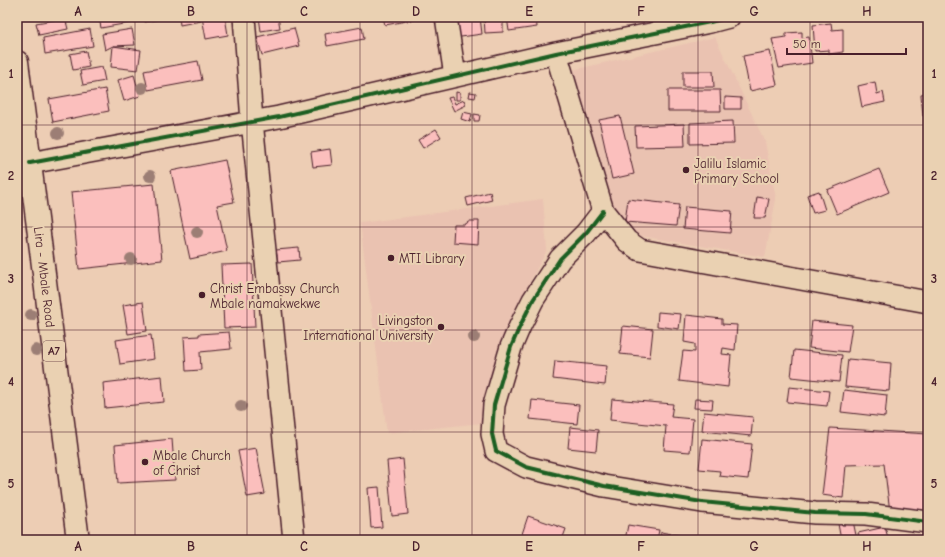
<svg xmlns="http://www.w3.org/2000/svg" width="945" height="557" font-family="'Comic Neue',sans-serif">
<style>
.built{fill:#eac2b1}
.building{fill:#fbbfbd;stroke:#4a1f2b}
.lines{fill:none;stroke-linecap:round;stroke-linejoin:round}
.minor-casing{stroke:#4a1f2b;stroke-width:24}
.major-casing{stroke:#4a1f2b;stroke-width:25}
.minor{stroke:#ead1b2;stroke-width:21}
.major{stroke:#ead1b2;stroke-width:22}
.cycleway-casing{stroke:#ead1b2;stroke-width:6}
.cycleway{stroke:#1b5e20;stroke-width:4}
.tree{fill:#9c7e74}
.grid{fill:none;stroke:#4a1f2b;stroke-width:1;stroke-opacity:0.55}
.poi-dot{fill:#4a1f2b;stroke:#ead1b2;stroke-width:1.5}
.labels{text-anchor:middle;stroke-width:4;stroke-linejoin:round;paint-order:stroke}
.shield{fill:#ead1b2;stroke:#7a5454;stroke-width:1}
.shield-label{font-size:12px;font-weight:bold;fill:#4a1f2b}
.poi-label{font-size:13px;fill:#4a1f2b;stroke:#ead1b2;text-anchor:start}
.street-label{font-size:13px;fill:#4a1f2b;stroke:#ead1b2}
.neatline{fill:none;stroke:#4a1f2b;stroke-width:1.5}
.grid-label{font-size:13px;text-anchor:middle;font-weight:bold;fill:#4a1f2b}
</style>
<rect width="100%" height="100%" fill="#edcdb4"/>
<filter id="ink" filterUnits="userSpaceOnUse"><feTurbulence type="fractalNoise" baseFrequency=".025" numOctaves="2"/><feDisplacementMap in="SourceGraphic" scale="8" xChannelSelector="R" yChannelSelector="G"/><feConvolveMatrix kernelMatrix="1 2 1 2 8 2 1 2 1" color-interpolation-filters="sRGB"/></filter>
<g filter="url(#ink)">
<path class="built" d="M715 37 765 142 776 199 765 257 635 235 614 208 573 70Z
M543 199 547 250 519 302 497 351 482 423 387 433 360 223Z"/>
<path class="building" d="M99 17H139L140 21 101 28Z
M144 17H169L145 22Z
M179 17H200L201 21 180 25Z
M202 17H225L228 35 206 39Z
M259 17H278L280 28 261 31Z
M383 17H428L385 25Z
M451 17H480L482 34 454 38Z
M484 17H503V32L485 33Z
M507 17H536L537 27 509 31Z
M65 18 68 29 39 35 36 23Z
M831 23 832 30 843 29V52L829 54V50L815 51 813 25Z
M362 27 364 39 327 46 325 34Z
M294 28 299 46 262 55 257 37Z
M90 29 93 46 45 54 43 38Z
M132 29 135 45 113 46 105 50 102 34Z
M802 32V38L809 37 812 63 779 68 772 39 786 37V33Z
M113 46 141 50 138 70 111 67Z
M86 51 89 67 73 70 70 54Z
M770 51 777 85 750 91 743 56Z
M198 61 202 80 148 90 144 71Z
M102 67 105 81 83 85 80 71Z
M683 71H713L714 87H683Z
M134 75 140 96 124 101 118 80Z
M875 82 877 94 883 92 885 102 862 107 858 86Z
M105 89 109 111 53 122 49 99Z
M668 90H720L721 111H668Z
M456 92 460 93V100H456Z
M470 92 476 93 475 98 469 97Z
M928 93V116H923L921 94Z
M452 97 455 104 464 100 466 105 454 111 448 98Z
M725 97 741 98V109H725Z
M463 112 472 114 470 122 461 119Z
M474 114 480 115 479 121H474Z
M620 116 634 174 612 179 599 120Z
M733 121 734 143 690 144V123Z
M684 124 685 146 636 147 635 126Z
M436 129 441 137 423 148 418 140Z
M330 149 332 165 313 167 311 152Z
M225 160 234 202 217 205 227 251 190 259 171 171Z
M879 169 889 192 837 214 827 190Z
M154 184 162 260 79 269 71 192Z
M819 191 825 210 813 213 807 195Z
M490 192 492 200 468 206 466 198Z
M757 197 769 199 765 218H754Z
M628 199 679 205 676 226 625 222Z
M685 207 732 211 730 233 683 229Z
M470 221H479L478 244 453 242 454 225H464Z
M299 248 300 260 278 262 276 250Z
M252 264 255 327 224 328 221 265Z
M143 302 147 331 128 334 123 305Z
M658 312 681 314 679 329 657 326Z
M686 315 722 319V324L737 325 735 350 723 348 722 354 731 355 728 387 679 381 683 351 695 352V344L684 342Z
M812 321 852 325 848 352 809 348Z
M623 326 653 329 650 357 620 354Z
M229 332 231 349 200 352 201 370 186 371 184 337 199 336V334Z
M151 335 154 359 120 364 116 340Z
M794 350 842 355 839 382 791 377Z
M848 359 891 363 889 391 845 387Z
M555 361 607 366 605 385 553 379Z
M162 376 164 402 105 408 103 383Z
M789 387 829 391 827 406 787 402Z
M844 390 887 395 885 417 841 412Z
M612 399 673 404 671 417 693 419 690 452 664 450 666 426 610 420Z
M695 399 713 400 712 409 694 408Z
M532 400 579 405 577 424 530 419Z
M704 412 753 417 751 436 702 431Z
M570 427 598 430 596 451 568 448Z
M830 428 928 434V516L890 512 884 464 846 465 843 498 822 495Z
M172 439 175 480 118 483 115 445Z
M702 439 752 444 748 479 719 476 720 471 699 469Z
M256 448 265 494 247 497 238 451Z
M403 459 408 514 392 516 387 461Z
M379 487 382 527 371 528 368 488Z
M528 516 566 529 562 540H529L521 537Z
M853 521 857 540H841L838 524Z
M628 525 659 530 657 540H625Z
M885 527 888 538 880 540H860L858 533Z
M661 532 704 540H660Z"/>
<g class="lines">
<defs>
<path id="minor" d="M244 17 252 121 294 540
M446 17 455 76
M556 53 603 211 627 241 640 250 928 302
M30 163 279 117 556 53 710 22 729 17
M603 211 586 233 560 259 533 300 520 326 511 347 494 405 492 434 496 451 526 467 604 486 702 502 815 513 866 514 928 522"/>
<path id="major" d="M17 62 78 540"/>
</defs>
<use href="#minor" class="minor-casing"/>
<use href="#major" class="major-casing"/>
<use href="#minor" class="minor"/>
<use href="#major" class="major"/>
<defs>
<path id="cycleway" d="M30 163 279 117 556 53 710 22 729 17
M603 211 586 233 560 259 533 300 520 326 511 347 494 405 492 434 496 451 526 467 604 486 702 502 815 513 866 514 928 522"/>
</defs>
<use href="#cycleway" class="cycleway-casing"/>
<use href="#cycleway" class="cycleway"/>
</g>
<g class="tree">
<circle cx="142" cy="88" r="6"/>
<circle cx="58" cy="133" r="6"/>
<circle cx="150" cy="176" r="6"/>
<circle cx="197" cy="232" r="6"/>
<circle cx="131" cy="259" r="6"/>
<circle cx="31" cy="315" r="6"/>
<circle cx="474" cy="337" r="6"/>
<circle cx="36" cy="350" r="6"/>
<circle cx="241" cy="406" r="6"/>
</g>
</g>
<path class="grid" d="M135 17V540M247 17V540M360 17V540M472 17V540M585 17V540M698 17V540M810 17V540M17 125H928M17 227H928M17 330H928M17 432H928"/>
<g class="poi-dot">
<circle cx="686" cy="170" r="4"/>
<circle cx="391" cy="258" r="4"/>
<circle cx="202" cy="295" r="4"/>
<circle cx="441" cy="327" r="4"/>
<circle cx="145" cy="462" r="4"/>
</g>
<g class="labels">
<rect class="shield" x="43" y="341" width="22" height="20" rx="3"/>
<g class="shield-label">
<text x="54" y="355">A7</text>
</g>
<g class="poi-label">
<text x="694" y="168">Jalilu Islamic<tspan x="694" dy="15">Primary School</tspan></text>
<text x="399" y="263">MTI Library</text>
<text x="210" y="293">Christ Embassy Church<tspan x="210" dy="15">Mbale namakwekwe</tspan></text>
<text x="433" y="325" text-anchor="end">Livingston<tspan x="433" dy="15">International University</tspan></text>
<text x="153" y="460">Mbale Church<tspan x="153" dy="15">of Christ</tspan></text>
</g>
<g class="street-label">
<text transform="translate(45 277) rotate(83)" y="5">Lira - Mbale Road</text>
</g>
</g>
<rect width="945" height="557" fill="none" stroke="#ead1b2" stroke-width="44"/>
<path d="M787 48v6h119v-6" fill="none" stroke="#4a1f2b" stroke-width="2"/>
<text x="793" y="48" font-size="12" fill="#4a1f2b" stroke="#ead1b2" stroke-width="3" paint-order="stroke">50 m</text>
<rect x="22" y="22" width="901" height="513" class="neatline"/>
<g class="grid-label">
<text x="78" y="16">A</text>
<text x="191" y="16">B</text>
<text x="304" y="16">C</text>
<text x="416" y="16">D</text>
<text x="529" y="16">E</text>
<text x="641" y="16">F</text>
<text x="754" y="16">G</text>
<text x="867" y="16">H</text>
<text x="11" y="78">1</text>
<text x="934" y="78">1</text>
<text x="11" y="180">2</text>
<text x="934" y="180">2</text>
<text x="11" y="283">3</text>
<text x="934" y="283">3</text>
<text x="11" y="386">4</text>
<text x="934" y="386">4</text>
<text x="11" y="488">5</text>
<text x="934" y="488">5</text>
<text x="78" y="551">A</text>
<text x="191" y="551">B</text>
<text x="304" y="551">C</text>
<text x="416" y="551">D</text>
<text x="529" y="551">E</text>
<text x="641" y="551">F</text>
<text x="754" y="551">G</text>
<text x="867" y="551">H</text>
</g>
</svg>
